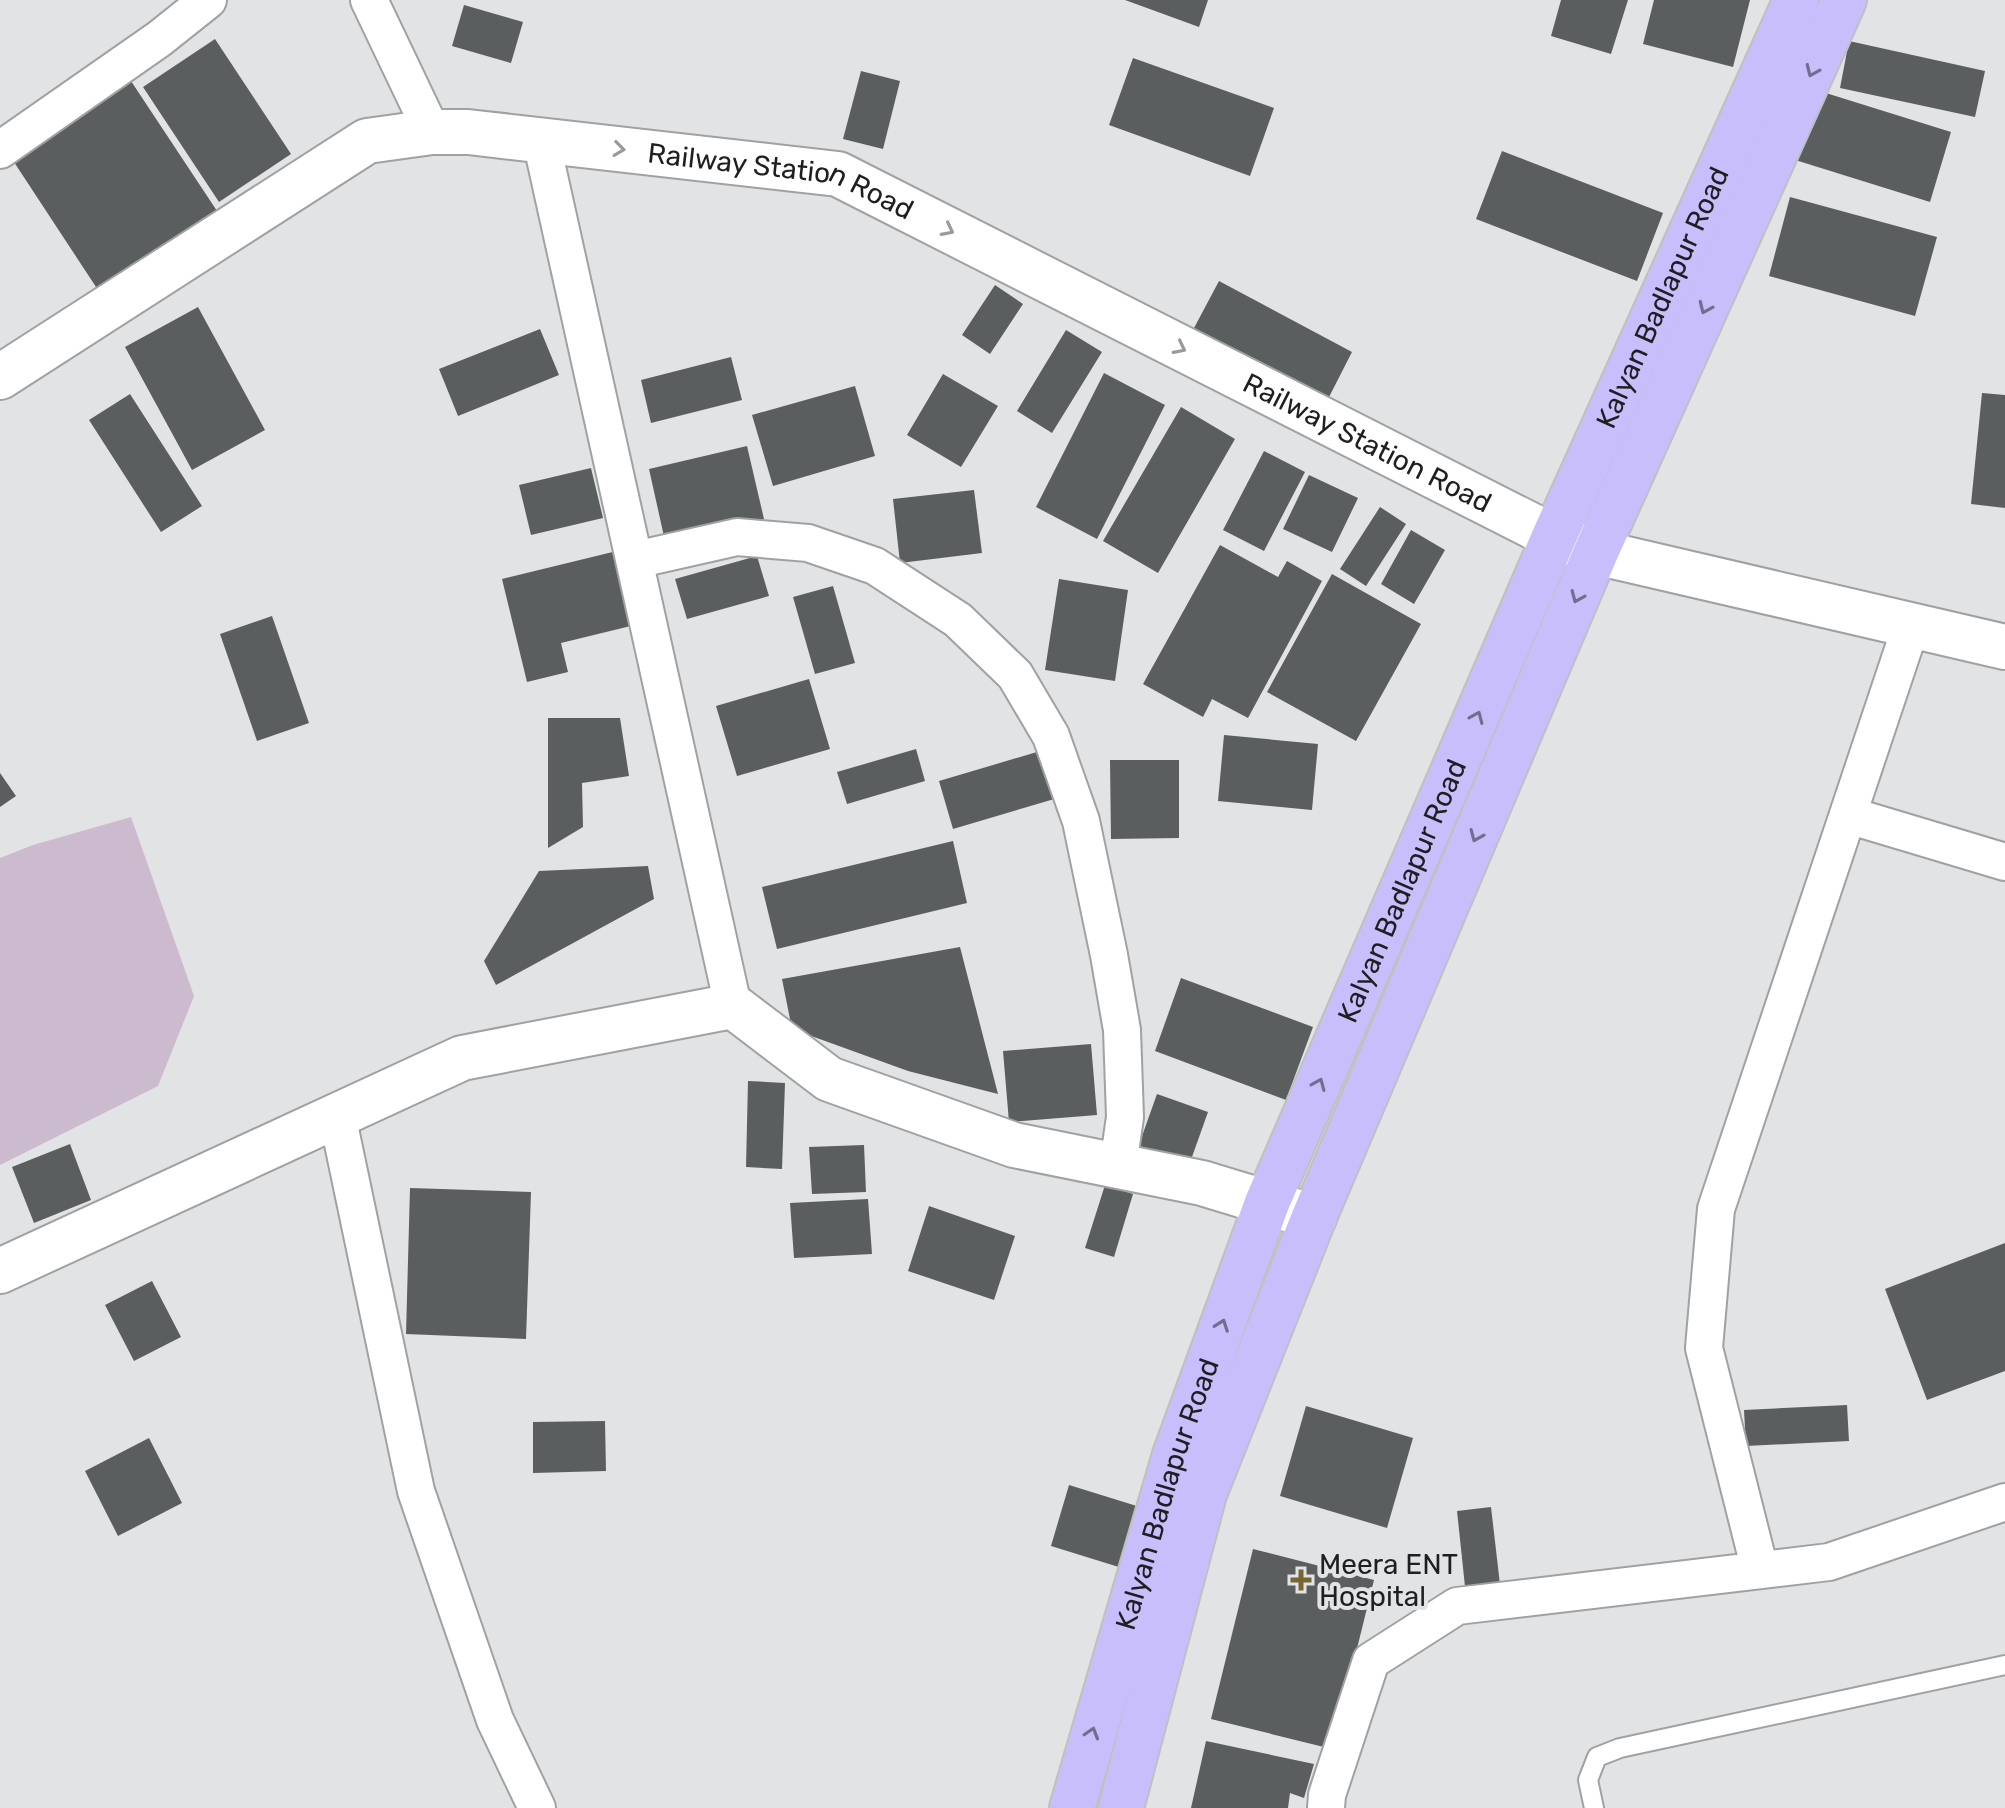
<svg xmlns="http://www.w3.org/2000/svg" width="2005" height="1808" font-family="Rubik,sans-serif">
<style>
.green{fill:#ccbbce}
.building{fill:#5b5e5f}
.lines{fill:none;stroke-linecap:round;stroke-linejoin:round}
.service-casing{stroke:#9fa1a3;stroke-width:22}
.minor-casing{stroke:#9fa1a3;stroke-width:40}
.tertiary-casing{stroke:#9fa1a3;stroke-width:48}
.primary-casing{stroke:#c0c0c1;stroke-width:48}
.service{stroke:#fff;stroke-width:18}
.minor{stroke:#fff;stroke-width:36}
.tertiary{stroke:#fff;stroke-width:44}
.primary{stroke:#c8befb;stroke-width:44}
.oneway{stroke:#736e8e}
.oneway2{stroke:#9a9a9b}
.poi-dot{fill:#786534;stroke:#e1e3e5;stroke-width:3}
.labels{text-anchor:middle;stroke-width:8;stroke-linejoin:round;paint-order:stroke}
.street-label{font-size:28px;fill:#1e1f20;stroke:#e1e3e5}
.poi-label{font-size:28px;fill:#1e1f20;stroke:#e1e3e5;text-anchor:start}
</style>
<rect width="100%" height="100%" fill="#e1e3e5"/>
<path class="green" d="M131 817 194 996 158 1086 0 1165V858L33 845Z"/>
<path class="building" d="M1125 0H1208L1199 27Z
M1561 0H1628L1611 54 1551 36Z
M1654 0H1750L1733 67 1643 44Z
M464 5 523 22 511 63 452 46Z
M215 39 291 154 219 202 143 87Z
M1849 41 1985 71 1975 117 1840 88Z
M1133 58 1274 108 1250 176 1109 125Z
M861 71 900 81 883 149 843 139Z
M129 78 217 211 98 290 10 156Z
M1813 89 1951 132 1930 202 1792 159Z
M1502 151 1663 213 1637 281 1476 219Z
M1790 197 1937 237 1915 316 1769 276Z
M1219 281 1352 352 1328 399 1194 328Z
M995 285 1023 304 990 354 962 335Z
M198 307 265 430 192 470 125 347Z
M540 329 559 375 458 416 439 369Z
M1066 330 1102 352 1052 433 1017 411Z
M731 357 742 400 651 423 641 380Z
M1104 373 1165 405 1097 539 1036 507Z
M943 374 998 406 961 467 907 435Z
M855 386 875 456 773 486 752 415Z
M1982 393 2005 395V508L1971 504Z
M130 394 202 506 161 532 89 420Z
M1181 407 1235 439 1158 573 1103 541Z
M747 446 764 519 665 541 649 469Z
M1264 451 1305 472 1264 551 1223 530Z
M591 468 603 518 531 535 519 485Z
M1309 475 1358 498 1332 552 1283 529Z
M974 490 982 553 900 563 893 499Z
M1380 507 1406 524 1366 586 1340 569Z
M1411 530 1445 550 1414 604 1381 584Z
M1220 545 1278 577 1287 561 1322 581 1248 718 1212 699 1203 717 1143 684Z
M625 549 643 623 561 643 568 672 527 682 502 579Z
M757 556 769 596 687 619 675 579Z
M1332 574 1421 624 1356 741 1267 692Z
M1059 579 1128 590 1115 681 1045 670Z
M833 586 855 663 815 674 793 597Z
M272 616 309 723 257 741 220 634Z
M809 679 830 749 737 776 716 706Z
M548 718H620L629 776 582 783 583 827 548 848Z
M1224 735 1318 744 1312 810 1218 801Z
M916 749 925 781 847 804 837 772Z
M1047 749 1061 797 953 829 939 781Z
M1110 760H1179V838L1111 839Z
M0 773 16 796 0 807Z
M953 841 967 903 777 949 762 887Z
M648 866 654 899 496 985 484 961 539 871Z
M960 947 998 1094 908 1071 792 1029 782 979Z
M1181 978 1313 1027 1286 1100 1155 1051Z
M1091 1044 1097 1115 1009 1122 1003 1051Z
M748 1081 785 1083 782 1169 746 1167Z
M1157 1094 1208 1112 1187 1171 1136 1153Z
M70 1144 91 1200 34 1223 12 1167Z
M864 1145 866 1192 812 1194 809 1147Z
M1105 1185 1133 1194 1114 1257 1085 1248Z
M410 1188 531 1192 526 1339 406 1334Z
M868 1199 872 1254 794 1258 790 1203Z
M929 1206 1015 1236 994 1300 908 1271Z
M2005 1243V1371L1927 1400 1885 1289Z
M152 1281 181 1337 134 1361 105 1305Z
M1847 1405 1849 1441 1746 1446 1744 1410Z
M1306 1406 1413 1438 1387 1528 1280 1496Z
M605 1421 606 1471 533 1473V1422Z
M149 1438 182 1503 118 1536 85 1471Z
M1069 1485 1140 1507 1122 1568 1051 1546Z
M1491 1507 1501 1593 1466 1596 1457 1511Z
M1253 1549 1374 1580 1332 1749 1211 1719Z
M1206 1741 1314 1764 1304 1798 1290 1793 1288 1808H1191Z"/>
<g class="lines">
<defs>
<path id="service" d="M1594 1808 1588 1780 1597 1757 1620 1748 2005 1665"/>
<path id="minor" d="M369 0 432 132
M541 140 733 1006
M0 150 159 39 208 0
M635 560 737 537 808 543 875 566 958 620 1015 675 1051 736 1081 821 1109 955 1122 1030 1125 1117 1118 1166
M1848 815 2005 862
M337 1115 416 1491 495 1720 537 1808
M1760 1570 1704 1348 1716 1209 1911 626
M1326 1808 1327 1795 1371 1661 1457 1606 1829 1562 2005 1502"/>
<g id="tertiary">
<path id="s1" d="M0 377 367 141 432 132H468L838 174 1554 537 1596 552 2005 647"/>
<path d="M0 1271 462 1058 733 1006 829 1079 1014 1145 1202 1183 1314 1217"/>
</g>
<g id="primary">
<path id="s2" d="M1072 1808 1175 1455 1267 1203 1554 537 1796 0"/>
<path d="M1121 1808 1204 1494 1314 1217 1596 552 1844 0"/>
</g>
</defs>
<use href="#service" class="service-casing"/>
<use href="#minor" class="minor-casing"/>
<use href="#tertiary" class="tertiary-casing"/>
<use href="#primary" class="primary-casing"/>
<use href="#service" class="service"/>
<use href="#minor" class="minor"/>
<use href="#tertiary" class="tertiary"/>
<use href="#primary" class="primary"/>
</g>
<defs><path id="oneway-chevron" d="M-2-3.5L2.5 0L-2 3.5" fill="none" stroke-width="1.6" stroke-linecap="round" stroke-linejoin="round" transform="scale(2)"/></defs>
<g class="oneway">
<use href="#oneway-chevron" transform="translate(1812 71) rotate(114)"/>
<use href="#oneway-chevron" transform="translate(1705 308) rotate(114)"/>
<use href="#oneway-chevron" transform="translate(1577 597) rotate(113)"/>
<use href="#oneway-chevron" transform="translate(1477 717) rotate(-67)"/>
<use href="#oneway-chevron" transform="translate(1476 836) rotate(113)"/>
<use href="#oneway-chevron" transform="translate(1319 1084) rotate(-67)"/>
<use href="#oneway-chevron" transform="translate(1222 1325) rotate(-70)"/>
<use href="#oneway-chevron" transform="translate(1092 1733) rotate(-73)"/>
</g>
<g class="oneway2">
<use href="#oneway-chevron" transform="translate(619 149) rotate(7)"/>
<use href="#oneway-chevron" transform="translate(948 230) rotate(27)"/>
<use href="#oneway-chevron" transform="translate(1180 348) rotate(27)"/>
</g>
<path class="poi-dot" d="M1297 1568h8v8h8v8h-8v8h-8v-8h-8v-8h8z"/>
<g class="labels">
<g class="street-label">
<text dy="10" stroke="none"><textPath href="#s1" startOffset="856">Railway Station Road</textPath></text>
<text dy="10" stroke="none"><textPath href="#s2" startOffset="1624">Kalyan Badlapur Road</textPath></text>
<text dy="10" stroke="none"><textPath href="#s1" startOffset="1504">Railway Station Road</textPath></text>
<text dy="10" stroke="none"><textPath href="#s2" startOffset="976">Kalyan Badlapur Road</textPath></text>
<text dy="10" stroke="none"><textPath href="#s2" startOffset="328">Kalyan Badlapur Road</textPath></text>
</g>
<g class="poi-label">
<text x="1319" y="1574">Meera ENT<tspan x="1319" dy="32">Hospital</tspan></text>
</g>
</g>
</svg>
